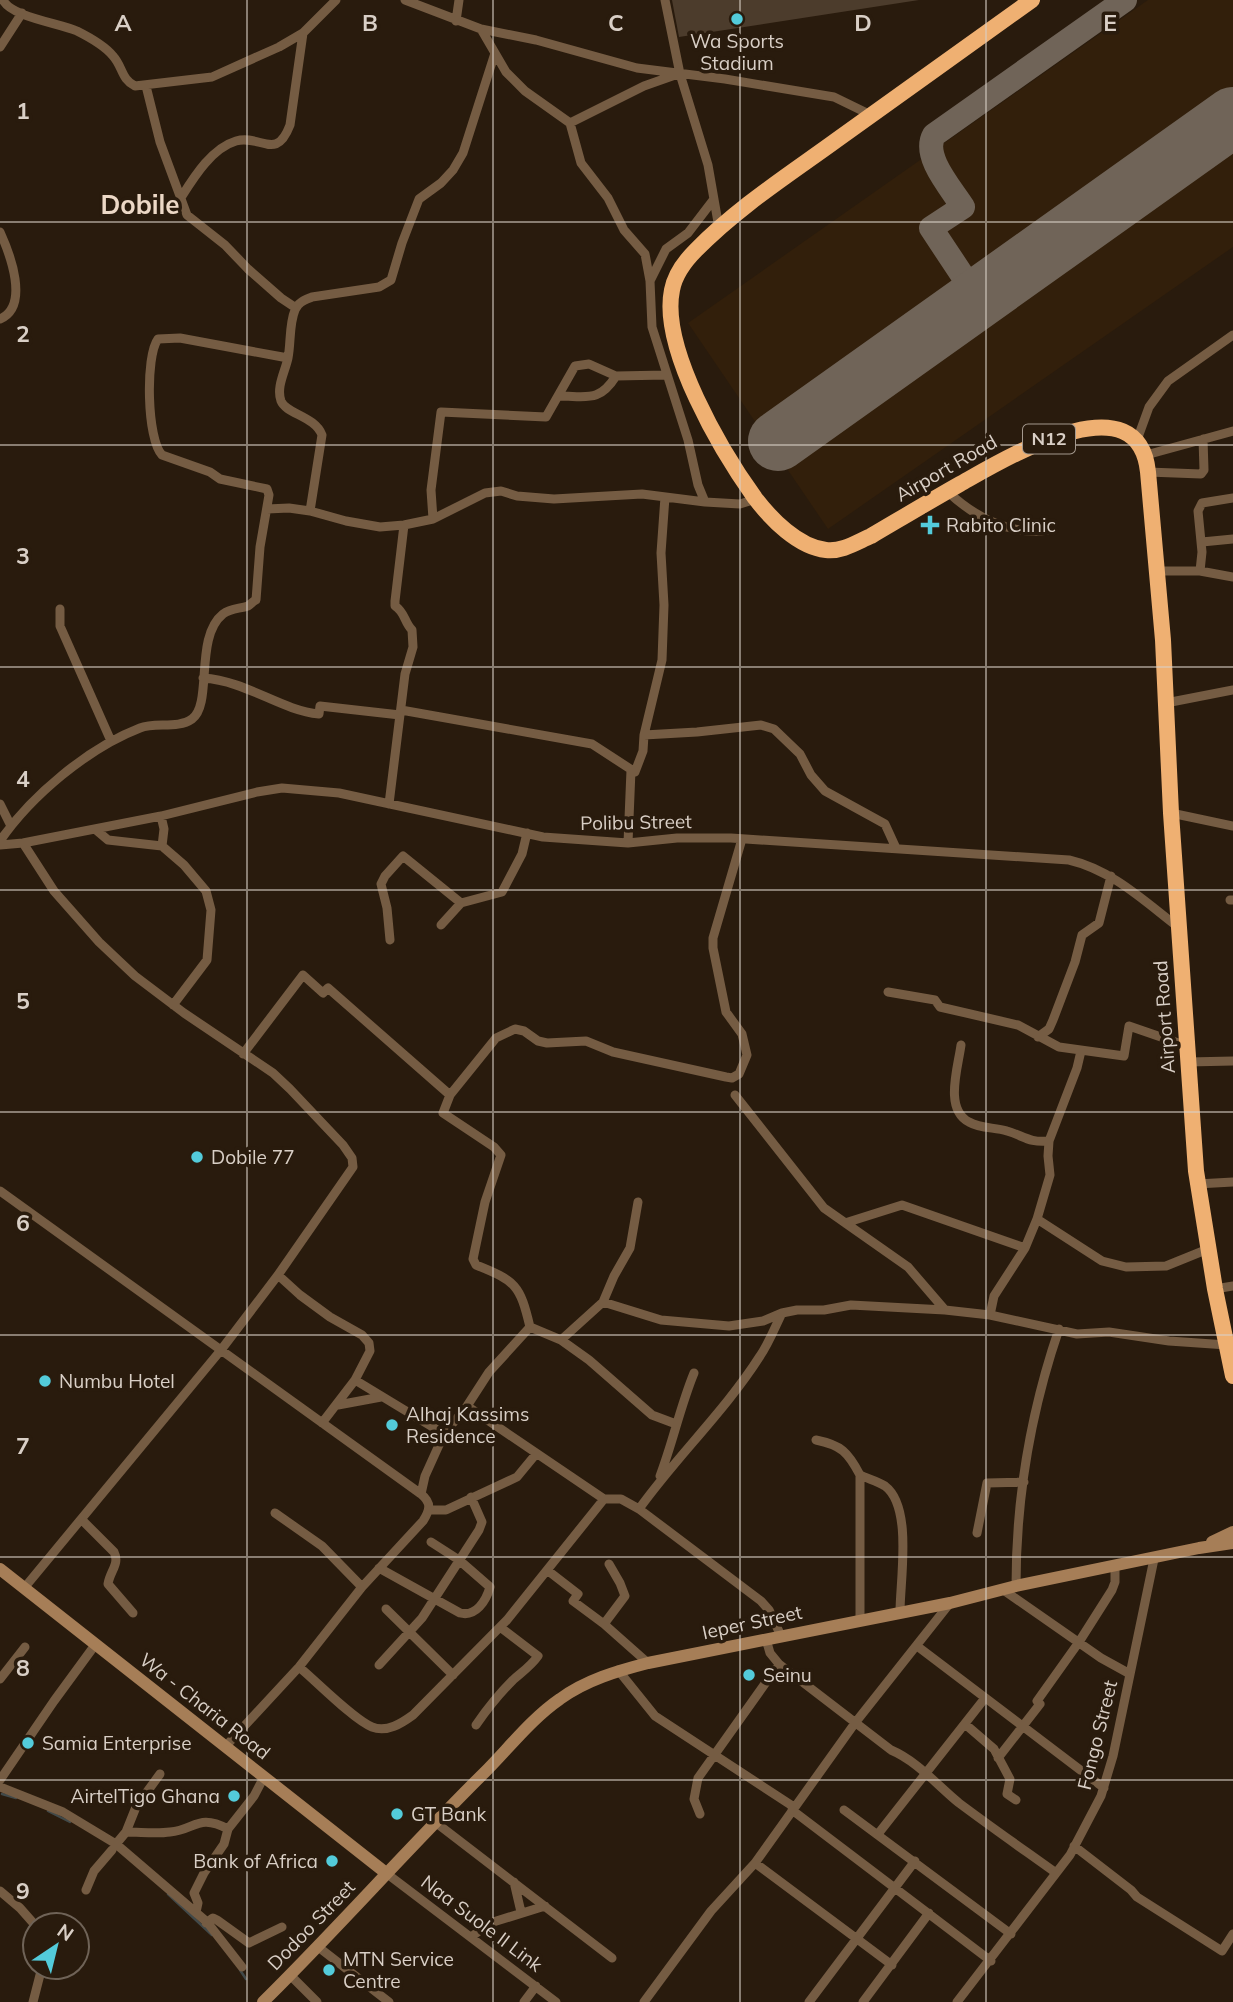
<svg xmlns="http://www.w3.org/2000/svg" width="1233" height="2002" font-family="Mulish,sans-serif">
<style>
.built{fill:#321f0b}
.grass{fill:#4c3c2c}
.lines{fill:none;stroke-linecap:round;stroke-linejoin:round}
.stream{stroke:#414949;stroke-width:2.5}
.taxiway{stroke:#706458;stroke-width:24}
.runway{stroke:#706458;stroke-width:60}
.street{stroke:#755c43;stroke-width:9}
.secondary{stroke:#a67e57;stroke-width:12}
.highway{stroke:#efb072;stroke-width:16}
.grid{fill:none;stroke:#d9cfc6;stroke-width:2;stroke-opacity:0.55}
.poi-dot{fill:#53cbda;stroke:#291b0d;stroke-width:2.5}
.labels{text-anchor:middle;stroke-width:7;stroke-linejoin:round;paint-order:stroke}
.shield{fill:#291b0d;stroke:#a4998e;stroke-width:2}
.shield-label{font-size:18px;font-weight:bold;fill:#d9cfc6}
.poi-label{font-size:19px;fill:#d9cfc6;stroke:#291b0d;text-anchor:start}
.street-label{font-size:19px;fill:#d9cfc6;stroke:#291b0d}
.district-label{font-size:26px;font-weight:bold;fill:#ecd8c6;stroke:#291b0d}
.grid-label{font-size:23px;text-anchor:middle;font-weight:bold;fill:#d9cfc6;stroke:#291b0d;stroke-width:7;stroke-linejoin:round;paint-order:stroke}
</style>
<rect width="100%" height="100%" fill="#291b0d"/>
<path class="built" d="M1148 0H1233V247L828 529 688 323Z"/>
<path class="grass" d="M672 0H919L679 37Z"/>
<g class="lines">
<path class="stream" d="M2 1794 16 1798
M48 1811 70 1822
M168 1894 212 1935
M240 1970 246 1979"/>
<path class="taxiway" d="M978 299 931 228 963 207C951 188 922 156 934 135L1125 0"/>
<path class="runway" d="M778 441 1233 117"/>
<path class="street" d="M3 0C11 17 59 23 77 31 89 37 105 46 113 56 123 67 121 79 135 86L212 77 279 47 303 33 336 0
M405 0 481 29 536 40 637 68 725 79 834 97 871 115
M665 0 680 74 708 165 719 228
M456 21 459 0
M481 29 506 72 525 91 570 123 581 163 608 198 624 230 645 254 650 281 652 327 688 440 698 485 705 502
M0 47 22 13
M146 86 160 142 187 215 225 245 248 269 281 298 296 308
M570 123 644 86 678 74
M182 196C194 177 212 148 236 141 261 134 276 162 290 125L303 33
M0 232C10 254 30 306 0 319
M650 281 666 249 688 233 714 199
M558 396C587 396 599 403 616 376
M1137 440 1149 407 1168 381 1233 335
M1146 455 1233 431
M1148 472 1201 474 1204 470 1203 439
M947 491C974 517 1011 536 1048 530
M267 509 289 508 310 511 346 521 380 527 404 525 433 519 485 493 501 491 517 496 554 499 642 494 705 502 740 504 756 499
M310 511 322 435C315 416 286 414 281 401 276 387 285 372 288 358 291 343 289 324 295 310 298 302 305 300 312 297L379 287 391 280 402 243 419 199 441 183 453 170 463 153 495 53
M433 519 431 490 441 412 546 417 575 366 589 364 616 376 666 375
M1202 542 1233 539
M1157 571H1200L1233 577
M1200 571 1202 552 1198 511 1202 503 1233 498
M60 609V626L111 741
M203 678C247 681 280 710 319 714L320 706 400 715
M1166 703 1233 690
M401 710 592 744 635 772
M644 735 697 732 761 725 774 729 800 754 811 775 825 791 885 824 896 848
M0 804 11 826
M389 804 405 674 413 647 412 630C404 622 405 612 395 606V601L404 525
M1171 813 1233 826
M161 816 164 829 162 846 184 865 206 891 211 910 207 960 173 1005
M95 829 108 840 162 846
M0 841C31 796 88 748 140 728 155 722 178 729 192 719 213 704 194 637 223 614 231 608 239 609 248 606 251 604 253 601 256 600L260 547 269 495 267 489 220 479 210 472 162 455C147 440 145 356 158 339L180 338 288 358
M23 843 54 891 99 942 135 976 184 1013 273 1073 290 1089 343 1145 352 1158 353 1167 278 1275 221 1350 25 1587
M628 843 631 770 635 772 643 751 644 735 662 660 664 605 661 553 665 497
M0 845 23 843 161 816 257 792 282 788 339 793 543 837 628 843 677 838H731L1069 860C1112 870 1144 901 1178 927
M1230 900H1233
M441 925 461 903 502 892 522 854 527 833
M390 940 387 908 381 884 385 876 403 856 461 903
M888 992 935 1000 940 1007 1018 1025 1059 1047 1124 1056 1129 1026 1187 1046
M1038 1037 1049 1029 1053 1020 1075 962 1082 935 1099 923 1111 876
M961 1045C958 1068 944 1109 969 1122 981 1129 995 1127 1007 1131 1024 1136 1029 1143 1049 1141
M243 1054 303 975 323 993 328 988 450 1095 443 1113 494 1147 501 1155 485 1202 473 1259 476 1265C516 1281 520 1285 530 1327L489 1372 467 1406 444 1434 425 1476 421 1494
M1188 1062 1233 1061
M450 1095 496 1038 515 1029 524 1031 538 1041 547 1043 586 1041 613 1052 726 1077 732 1078 739 1074 747 1055 742 1034 726 1012 713 948V938L742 839
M735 1095 824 1208 908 1267 945 1310
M1197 1184 1233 1182
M0 1191 421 1494C432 1503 430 1510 423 1521L362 1587 299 1667 225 1747
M1037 1219 1102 1261 1126 1267 1166 1266 1208 1249
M845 1223 902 1205 1025 1248
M278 1275 300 1295 330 1317 362 1335 369 1343 370 1351 355 1380
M1215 1289 1233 1286
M603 1302 614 1276 630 1248 638 1202
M990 1315 994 1296 1025 1248 1037 1219 1050 1175 1048 1156 1049 1141 1077 1068 1081 1051
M530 1327 561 1340 603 1302 661 1320 729 1326 763 1321 782 1313 797 1310H824L851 1305 945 1310 990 1315 1077 1334 1109 1332 1169 1341 1227 1345
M561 1340 589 1360 652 1415 676 1424
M338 1405 381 1397
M467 1406 604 1499H621L639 1509
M322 1423 355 1380 444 1434
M816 1440C841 1445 848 1452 860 1475V1620
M860 1475C868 1479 878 1481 885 1486 913 1507 900 1580 900 1612
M660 1476C673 1442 680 1407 694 1373
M430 1510H446L517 1477 536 1454
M275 1513 322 1546 362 1587
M82 1520 114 1552C120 1564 110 1571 108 1584L133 1613
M977 1533 987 1483 1024 1482
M379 1568 460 1613C476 1617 486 1601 490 1587L459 1560 431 1542
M547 1570 578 1594 573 1601 604 1624 648 1663
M1016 1586C1016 1500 1031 1411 1059 1329
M1002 1589 1101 1658 1130 1674
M386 1609 453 1675
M604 1624 625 1596 620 1583 609 1564
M781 1636 769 1610 761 1601 639 1509C677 1456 725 1411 760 1356 769 1343 775 1327 782 1313
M766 1639 770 1653 779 1664 891 1750C917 1761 937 1785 959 1803 991 1827 1024 1850 1056 1873
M917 1646 1104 1788
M379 1665 422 1618 479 1530 482 1522 471 1497
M299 1667C316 1681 354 1720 372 1727 387 1733 402 1723 413 1715L507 1620 604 1499
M618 1670 655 1716 794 1807
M0 1679 25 1647
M965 1724 994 1749 1010 1779 1007 1794 1016 1800
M476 1725C487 1709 499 1694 513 1680 522 1672 531 1666 538 1656L500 1627
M998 1758 1040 1704 1037 1701 1079 1642 1112 1590 1115 1582V1566
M0 1780 54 1701 95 1645
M0 1787 63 1812 116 1844 207 1922 242 1967
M792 1810 991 1961
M844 1810 1011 1934
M700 1814 694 1799 698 1778 779 1664
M435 1822 612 1958
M126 1832C141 1832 156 1834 170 1832 195 1830 198 1813 228 1829
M878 1834 985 1698
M116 1844 126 1832 136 1807 160 1774
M1074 1846 1131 1890 1137 1897 1222 1951 1233 1934
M755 1863 892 1965
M386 1873 556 2002
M514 1882 521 1912
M86 1890 94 1871 112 1850
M0 1891 20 1908 35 1925
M196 1912 198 1903 194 1893 204 1873 224 1844 228 1829 254 1796 264 1777
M206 1923 213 1918 217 1920 249 1943 282 1927
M471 1937 490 1923 545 1906
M317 1946 389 2002
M290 1975 317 2002
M33 2002 42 1967
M524 2002 536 1986
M644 2002 711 1911 755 1863 855 1723 950 1603
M809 2002 915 1861
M863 2002 929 1913
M957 2002 1070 1855 1101 1796 1113 1756 1154 1559"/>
<path class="secondary" d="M1212 1542 1233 1532
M0 1569 386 1873
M263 2002C339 1927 409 1847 484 1773 509 1748 531 1719 560 1699 586 1680 617 1671 648 1663L950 1603 1016 1586 1199 1548 1233 1543"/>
<path class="highway" d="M1032 0C967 46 903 93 838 139 790 174 738 207 696 250 685 261 675 274 672 290 660 348 722 452 755 498 771 519 798 547 826 550 842 552 857 542 871 536 900 519 930 501 960 484 1003 460 1138 377 1148 472L1163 640 1171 813 1196 1171 1215 1289 1233 1376"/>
</g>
<path class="grid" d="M247 0V2002M493 0V2002M740 0V2002M986 0V2002M0 222H1233M0 445H1233M0 667H1233M0 890H1233M0 1112H1233M0 1335H1233M0 1557H1233M0 1780H1233"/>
<g class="poi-dot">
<circle cx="737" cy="19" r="7"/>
<path d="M926.5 514.5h7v7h7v7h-7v7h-7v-7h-7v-7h7z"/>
<circle cx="197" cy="1157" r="7"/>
<circle cx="45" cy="1381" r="7"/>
<circle cx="392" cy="1425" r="7"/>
<circle cx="749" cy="1675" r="7"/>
<circle cx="28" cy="1743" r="7"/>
<circle cx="234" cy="1796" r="7"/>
<circle cx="397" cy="1814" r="7"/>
<circle cx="332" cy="1861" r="7"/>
<circle cx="329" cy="1970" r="7"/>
</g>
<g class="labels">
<rect class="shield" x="1023" y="424.5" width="52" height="29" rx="5"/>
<g class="shield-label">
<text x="1049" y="445">N12</text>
</g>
<g class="poi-label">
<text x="737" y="48" text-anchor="middle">Wa Sports<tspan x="737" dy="22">Stadium</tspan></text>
<text x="946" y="532">Rabito Clinic</text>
<text x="211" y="1164">Dobile 77</text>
<text x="59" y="1388">Numbu Hotel</text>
<text x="406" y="1421">Alhaj Kassims<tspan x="406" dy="22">Residence</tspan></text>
<text x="763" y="1682">Seinu</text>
<text x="42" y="1750">Samia Enterprise</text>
<text x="220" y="1803" text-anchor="end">AirtelTigo Ghana</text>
<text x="411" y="1821">GT Bank</text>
<text x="318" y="1868" text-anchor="end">Bank of Africa</text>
<text x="343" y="1966">MTN Service<tspan x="343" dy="22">Centre</tspan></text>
</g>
<g class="street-label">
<text transform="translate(946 468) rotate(-30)" y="7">Airport Road</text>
<text transform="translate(636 822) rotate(-1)" y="7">Polibu Street</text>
<text transform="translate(1164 1017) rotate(-94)" y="7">Airport Road</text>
<text transform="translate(752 1622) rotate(-12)" y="7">Ieper Street</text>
<text transform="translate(205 1706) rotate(38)" y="7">Wa - Charia Road</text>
<text transform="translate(1097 1735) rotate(-76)" y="7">Fongo Street</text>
<text transform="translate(482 1923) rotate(37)" y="7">Naa Suole II Link</text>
<text transform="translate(311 1925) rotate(-46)" y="7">Dodoo Street</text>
</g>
<g class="district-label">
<text x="140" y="214">Dobile</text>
</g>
</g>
<g class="grid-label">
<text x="123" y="31">A</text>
<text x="370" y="31">B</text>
<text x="616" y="31">C</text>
<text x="863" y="31">D</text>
<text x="1110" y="31">E</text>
<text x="23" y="119">1</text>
<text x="23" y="342">2</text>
<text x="23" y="564">3</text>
<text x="23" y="787">4</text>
<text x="23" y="1009">5</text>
<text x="23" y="1231">6</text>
<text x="23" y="1454">7</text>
<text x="23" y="1676">8</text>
<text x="23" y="1899">9</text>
</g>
<g transform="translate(56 1946) rotate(35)"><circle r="33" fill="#291b0d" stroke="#6f6357" stroke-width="2"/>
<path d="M0-5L12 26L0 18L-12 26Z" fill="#53cbda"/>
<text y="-10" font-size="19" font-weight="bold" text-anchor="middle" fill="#d9cfc6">N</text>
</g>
</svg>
